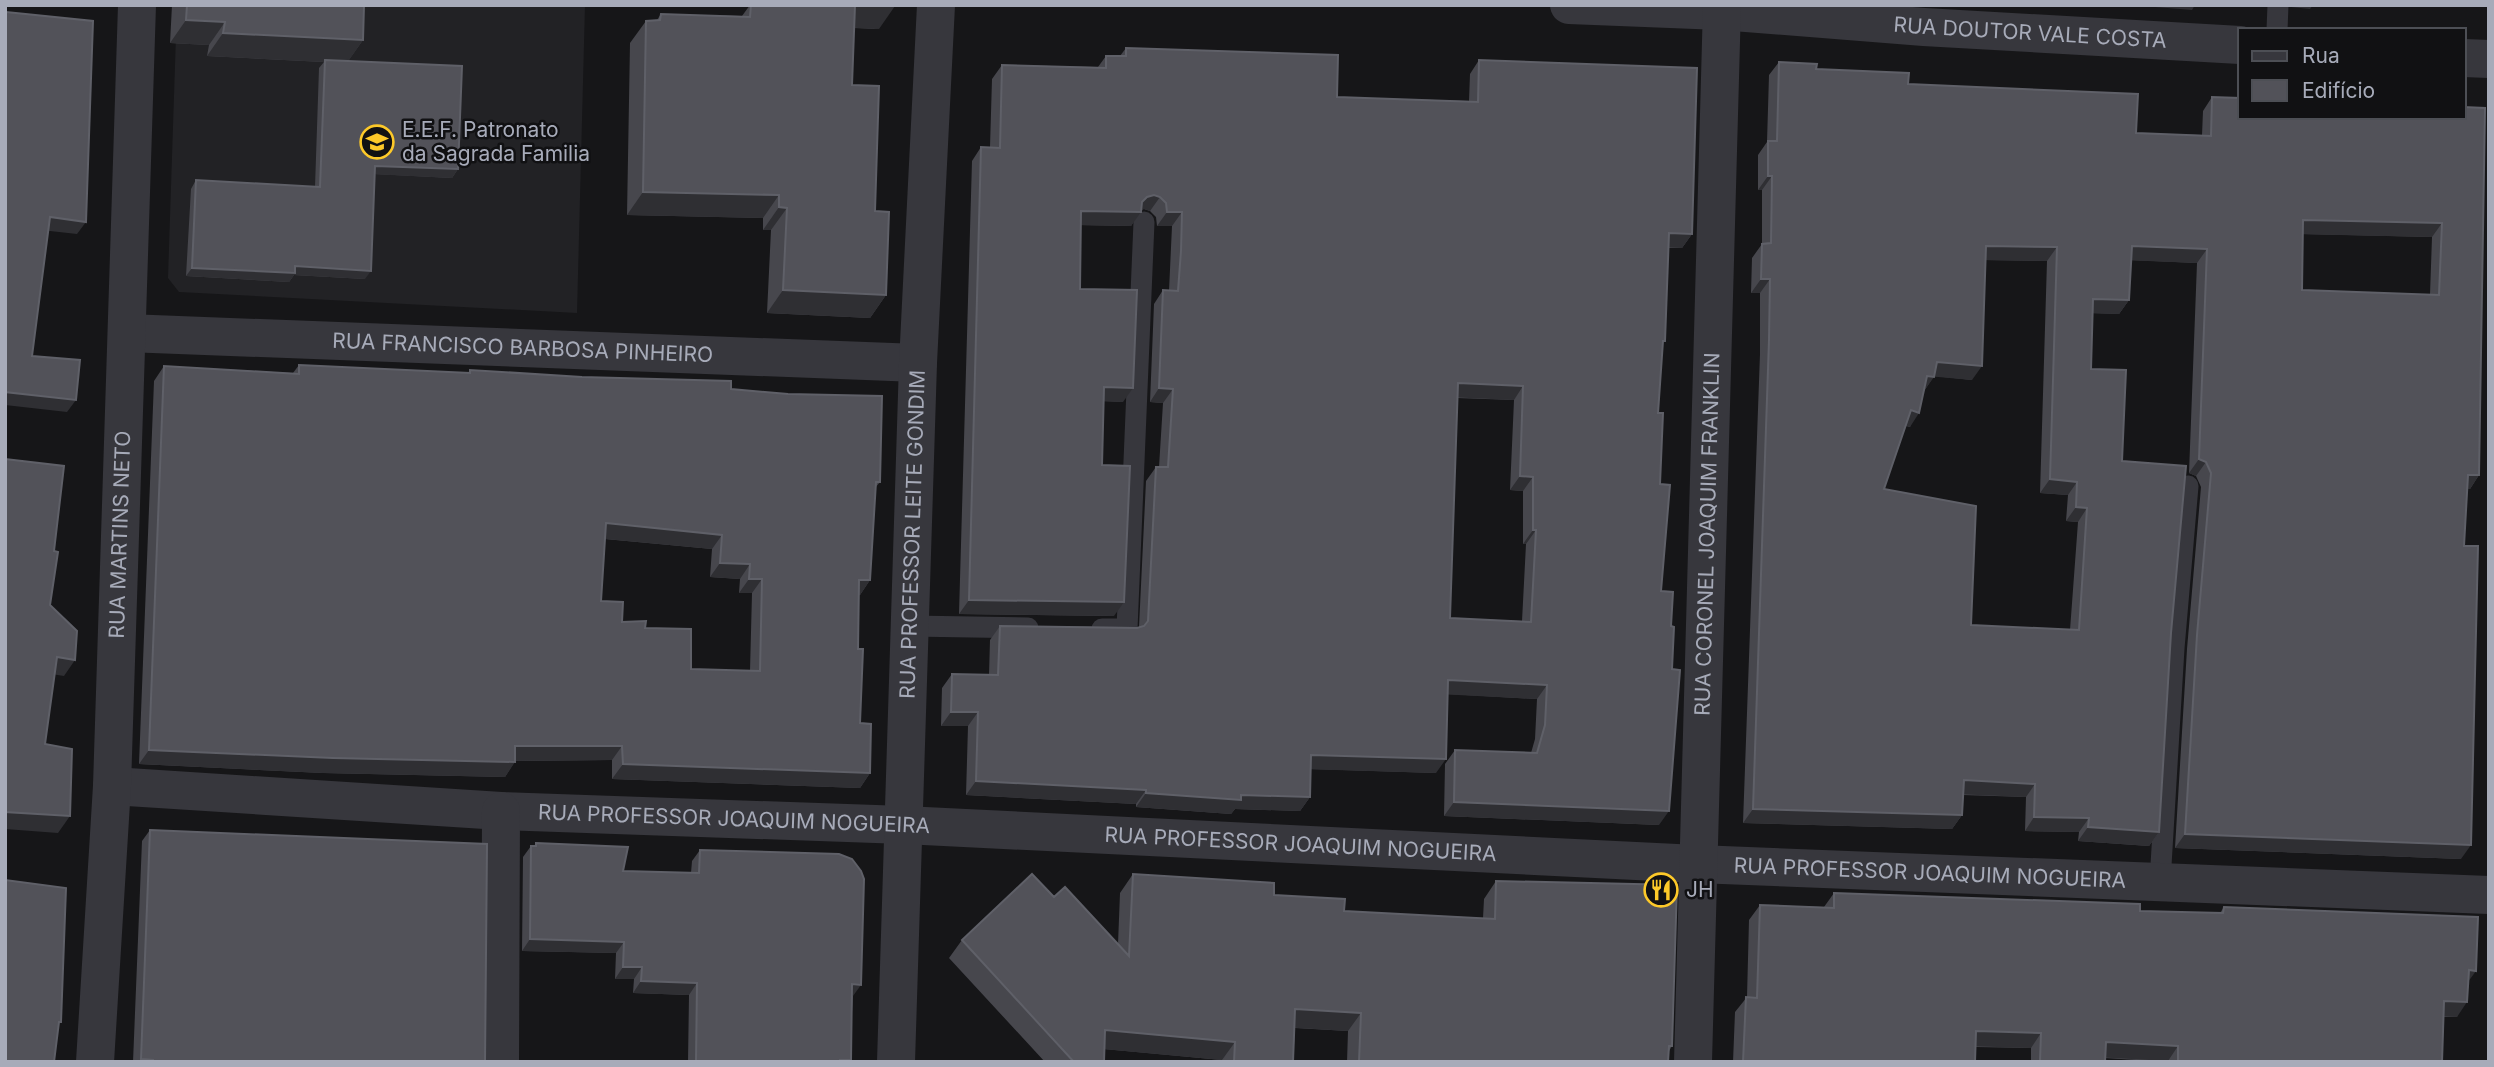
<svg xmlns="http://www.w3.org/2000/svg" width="2494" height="1067" font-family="Inter,sans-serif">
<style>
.built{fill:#222225}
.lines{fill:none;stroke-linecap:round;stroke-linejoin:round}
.service{stroke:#37373d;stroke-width:21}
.minor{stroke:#37373d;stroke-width:38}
.wall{fill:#47474d;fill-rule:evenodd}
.shaded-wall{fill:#2f2f33}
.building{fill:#525259;stroke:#5f6068;stroke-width:2;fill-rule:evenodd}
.labels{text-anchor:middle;stroke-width:5;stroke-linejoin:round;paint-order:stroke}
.street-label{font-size:21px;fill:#a7abb9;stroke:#111113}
.poi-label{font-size:21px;fill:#a7abb9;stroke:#111113;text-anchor:start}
</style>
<rect width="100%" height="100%" fill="#161618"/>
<path class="built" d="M177 5H585L577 313 179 292 168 278Z"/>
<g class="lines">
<path class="service" d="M2277 30 2278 5
M911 626 1028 628
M1102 629H1127L1144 222
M2160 882 2174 648 2188 486"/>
<g class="minor">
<path id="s1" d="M1569 5 1721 11 1924 27 2240 45"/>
<path d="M2464 58 2489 59"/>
<path id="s2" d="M127 333 918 363"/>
<path id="s3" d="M112 786 501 811 904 825 1697 864 2489 895"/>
<path id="s4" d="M95 1062 112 786 137 5"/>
<path d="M500 1062 501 811"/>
<path id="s5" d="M896 1062 918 363 936 5"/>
<path id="s6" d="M1693 1062 1722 5"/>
</g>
</g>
<path class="wall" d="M172 5H364L363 40 348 61 458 169 452 178 375 174 365 279 294 275 289 282 186 276 191 189 196 180 315 187 319 68 324 62 207 56 209 45 170 43Z
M750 5 879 29 854 28 852 85 875 211 886 295 870 318 767 313 771 230H763V218L627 215 630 43 646 21 657 20 661 14 742 16Z
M1126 48 1337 97 1469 101 1470 74 1479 60 1692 234 1682 248H1668L1658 413 1660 484 1661 591 1659 825 1444 816 1445 764 1455 750 1531 753 1535 739 1537 699 1448 694 1436 773 1311 769 1310 797 1300 811 1235 809 1231 814 1136 807V804L966 795 968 726H941L942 688 952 674 989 675 990 640 1000 626 1139 627 1146 481 1156 467H1159L1163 403 1150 402 1154 304 1163 290 1169 291 1172 226H1157L1156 217 1150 211 1144 209 1141 210 1131 226 1080 225V289L1123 402 1104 401 1102 465 1114 616 959 614 972 161 981 147H990L992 79 1002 65 1098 67 1106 56H1120ZM1457 398 1514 400 1510 490 1523 491V544H1526L1522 621 1450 618Z
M1779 62 1908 84 2136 133 2202 135 2203 111 2212 97 2464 117 2479 475 2470 489H2467L2464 546 2461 859 2175 848 2187 649 2201 487 2196 476 2189 473 2197 263 2131 260 2129 300 2119 314 2092 313 2091 369 2122 461 2171 633 2159 832 2149 846 2078 841 2079 832 2025 831 2026 797 1963 795 1962 815 1952 829 1743 823 1760 354V293H1751L1752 258 1762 244V190H1758V155L1767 142 1769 75ZM2303 234 2432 237 2430 295 2302 290ZM1986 260 2047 261 2040 493 2068 495 2066 521 2078 522 2070 630 1971 625 1884 489 1906 426 1910 427 1924 391 1934 376 1972 380Z
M299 365 468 373 470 370 731 389 880 482 875 488 870 580 860 595H858V649L860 723 870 773 860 788 612 779V760L515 761 505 777 323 773 139 764 154 381 164 366 293 373ZM605 539 712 549 710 577 740 579 739 593H752L750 671 691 669 645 628 622 622 601 601Z
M150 830 485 1062H133L142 841Z
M536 843 623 871 691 873 692 861 700 850 853 996 849 1062H688L689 995 633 993 634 979H615L616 953 522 951 523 857 531 846H534Z
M1133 874 1274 895 1344 911 1483 918 1484 899 1496 881 1672 1046 1669 1051 1668 1062H1347L1348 1031 1295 1028 1293 1062H1222V1060L1104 1049V1062H1045L949 958 962 940 1054 897 1118 944 1120 893Z
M1834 893 2140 911 2220 913 2224 907 2468 982 2457 1017H2444L2442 1062H2168L2105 1058V1062H2031V1048L1976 1047 1975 1062H1733L1735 1012 1747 997 1749 920 1760 905 1824 907Z"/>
<path class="shaded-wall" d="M854 5 895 6 879 29 839 27Z
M2130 5H2195L2192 10Z
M2292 5H2313L2310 9 2291 7Z
M186 20 225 22 209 45 170 43Z
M223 33 363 40 347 63 325 60 324 62 207 56Z
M375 166 458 169 452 178 370 174Z
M1768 176H1772L1762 190H1758Z
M643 192 779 195 763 218 627 215Z
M1154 195 1160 197 1150 211 1144 209 1137 211 1141 212 1131 226 1071 225 1081 211 1142 202 1147 197Z
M779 207 787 208 771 230H763Z
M1167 212H1182L1172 226H1157Z
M50 217 86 222 77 234 41 230Z
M2303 220 2442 223 2432 237 2293 234Z
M1669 233 1692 234 1682 248 1659 247Z
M1986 246 2057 247 2047 261 1977 260Z
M2132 246 2207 249 2197 263 2122 260Z
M295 266 371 271 365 279 294 275 289 282 186 276 192 268Z
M1761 279H1770L1760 293H1751Z
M783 290 886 295 870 318 767 313Z
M2093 299 2129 300 2119 314 2083 313Z
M1937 362 1982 366 1972 380 1927 376Z
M1927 376 1934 377 1924 391Z
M1458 383 1523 386 1514 400 1448 397Z
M1104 387 1133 388 1123 402 1094 401Z
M1159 388 1173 389 1163 403 1150 402Z
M5 392 76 400 67 412 5 405Z
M1911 410 1919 413 1910 427 1902 424Z
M2199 459 2206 462 2196 476 2189 473Z
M2468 475H2479L2470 489H2458Z
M1520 476 1533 477 1523 491 1510 490Z
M2050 479 2077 482 2068 495 2040 493Z
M2076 507 2087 508 2078 522 2066 521Z
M606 523 722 535 712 549 595 538Z
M1533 530H1536L1526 544H1523Z
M720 563 750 564 740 579 710 577Z
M749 579H762L752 593H739Z
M859 580H870L860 595H848Z
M969 600 1124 602 1114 616 959 614Z
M57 657 75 660 64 676 45 673Z
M1448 680 1547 685 1537 699 1438 694Z
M951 712H978L968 726H941Z
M515 746H622L612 760 505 761Z
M149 750 515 762 505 777 323 773 139 764Z
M1311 755 1446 759 1436 773 1302 769Z
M623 764 870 773 860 788 612 779Z
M1964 780 2035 784 2026 797 1954 794Z
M976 781 1146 790 1136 804 966 795Z
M1146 793 1241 795 1310 797 1300 811 1235 809 1231 814 1136 807Z
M1454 802 1669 811 1659 825 1444 816Z
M1753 809 1962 815 1952 829 1743 823Z
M5 812 70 816 58 833 5 829Z
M2034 817 2089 818 2079 832 2025 831Z
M2088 827 2159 832 2149 846 2078 841Z
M2185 834 2471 845 2461 859 2175 848Z
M530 939 624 942 616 953 522 951Z
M623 967H642L634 979H615Z
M2469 970 2476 971 2465 986Z
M641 981 697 983 689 995 633 993Z
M852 984 861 985 853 996H844Z
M2444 1001 2467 1002 2457 1017 2434 1016Z
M1295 1009 1361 1013 1348 1031 1282 1027Z
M1105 1030 1235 1042 1222 1060 1092 1048Z
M1976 1031 2041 1033 2031 1048 1965 1046Z
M2106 1042 2178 1046 2168 1061 2095 1057Z
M141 1059 153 1060 151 1062H139Z"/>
<path class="building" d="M187 5H364L363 40 223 33 225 22 186 20Z
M751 5H855L852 85 879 86 875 211 889 212 886 295 783 290 787 208 779 207V195L643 192 646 21 660 20 661 14 750 17Z
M6 12 93 21 86 222 50 217 32 356 80 360 76 400 5 392Z
M1126 48 1338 55 1337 97 1478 102 1479 60 1697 68 1692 234 1669 233 1665 341H1663L1658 413H1663L1660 484 1670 485 1661 591 1673 592 1671 626 1674 627 1672 669 1680 670 1669 811 1454 802 1455 750 1537 753 1545 725 1547 685 1448 680 1446 759 1311 755 1310 797 1241 795V800L1146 793V790L976 781 978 712H951L952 674 998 675 1000 626 1137 628 1144 626 1148 621 1156 467H1168L1173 389 1159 388 1163 290 1178 291 1181 251 1182 212H1167L1166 203 1160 197 1154 195 1147 197 1142 202 1141 212 1081 211 1080 289 1137 290 1133 388 1104 387 1102 465 1130 466 1124 602 969 600 981 147 1000 148 1002 65 1106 68V56H1126ZM1458 383 1523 386 1520 476 1533 477V530H1536L1531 622 1450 618Z
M325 60 462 66 458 169 375 166 371 271 295 266V273L192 268 196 180 320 187Z
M1779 62 1817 64 1816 69 1909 73 1908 84 2138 94 2136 133 2211 136 2212 97 2240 98V117H2464V107L2485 108 2479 475H2468L2464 546H2478L2471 845 2185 834 2197 635 2211 473 2206 462 2199 459 2207 249 2132 246 2129 300 2093 299 2091 369 2126 370 2122 461 2186 466 2171 633 2159 832 2088 827 2089 818 2034 817 2035 784 1964 780 1962 815 1753 809 1769 340 1770 279H1761L1762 244 1771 243 1772 176H1768V141H1777ZM2303 220 2442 223 2439 295 2302 290ZM1986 246 2057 247 2050 479 2077 482 2076 507 2087 508 2079 630 1971 625 1976 506 1884 489 1911 410 1919 413 1927 376 1934 377 1937 362 1982 366Z
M299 365 470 373V370L582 377 731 381V389L788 394 882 396 880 482H876L870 580H859L858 649H863L860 723 871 724 870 773 623 764 622 746H515V762L333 758 149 750 164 366 299 374ZM606 523 722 535 720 563 750 564 749 579H762L760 671 691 669V629L645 628 646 621 622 622 623 602 601 601Z
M5 459 64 466 54 551 58 552 50 605 77 631 75 660 57 657 45 744 72 749 70 816 5 812Z
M150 830 487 844 485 1062H153V1060L141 1059Z
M536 843 628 847 623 871 699 873 700 850 839 854 852 859 861 871 864 879 861 985 852 984 851 1060H840V1062H696L697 983 641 981 642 967H623L624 942 530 939 531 846H536Z
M1032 874 1054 897 1065 887 1129 956 1133 874 1274 883V895L1345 899 1344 911 1495 919 1496 881 1677 885 1672 1046H1669L1668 1062H1359L1361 1013 1295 1009 1293 1062H1234L1235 1042 1105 1030 1104 1062H1074L962 940Z
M5 880 66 888 61 1022H59L54 1062H5Z
M1834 893 2140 904V911L2223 913 2224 907 2478 917 2476 971 2469 970 2467 1002 2444 1001 2442 1062H2178V1046L2106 1042 2105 1062H2040L2041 1033 1976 1031 1975 1062H1743L1746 997 1757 998 1760 905 1834 908Z"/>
<defs>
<symbol id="school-ring" viewBox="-11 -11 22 22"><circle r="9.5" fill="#111113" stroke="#fdc929" stroke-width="1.5"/><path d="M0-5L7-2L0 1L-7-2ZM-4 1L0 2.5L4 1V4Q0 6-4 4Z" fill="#fdc929"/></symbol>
<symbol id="restaurant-ring" viewBox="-11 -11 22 22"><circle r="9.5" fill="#111113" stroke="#fdc929" stroke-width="1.5"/><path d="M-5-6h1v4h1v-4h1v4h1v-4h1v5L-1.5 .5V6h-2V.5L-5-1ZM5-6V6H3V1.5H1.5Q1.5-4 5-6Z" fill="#fdc929"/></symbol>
</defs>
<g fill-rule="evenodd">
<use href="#school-ring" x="358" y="123" width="38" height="38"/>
<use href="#restaurant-ring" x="1642" y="871" width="38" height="38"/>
</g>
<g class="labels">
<g class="street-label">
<text dy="7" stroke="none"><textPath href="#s1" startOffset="462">RUA DOUTOR VALE COSTA</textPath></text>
<text dy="7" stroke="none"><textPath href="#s2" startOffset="396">RUA FRANCISCO BARBOSA PINHEIRO</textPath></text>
<text dy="7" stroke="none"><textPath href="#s5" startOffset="528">RUA PROFESSOR LEITE GONDIM</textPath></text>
<text dy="7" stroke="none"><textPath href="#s6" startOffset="528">RUA CORONEL JOAQUIM FRANKLIN</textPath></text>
<text dy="7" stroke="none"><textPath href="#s4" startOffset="528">RUA MARTINS NETO</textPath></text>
<text dy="7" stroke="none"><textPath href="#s3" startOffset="623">RUA PROFESSOR JOAQUIM NOGUEIRA</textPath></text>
<text dy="7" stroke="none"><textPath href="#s3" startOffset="1190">RUA PROFESSOR JOAQUIM NOGUEIRA</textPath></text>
<text dy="7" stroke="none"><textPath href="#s3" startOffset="1820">RUA PROFESSOR JOAQUIM NOGUEIRA</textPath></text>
</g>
<g class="poi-label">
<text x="402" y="137">E.E.F. Patronato<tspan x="402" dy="24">da Sagrada Familia</tspan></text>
<text x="1686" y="897">JH</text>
</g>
</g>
<rect width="2494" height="1067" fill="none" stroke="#a7abb9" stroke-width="14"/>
<rect x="2238" y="28" width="228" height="91" fill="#111113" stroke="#4d4f55" stroke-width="2"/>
<rect x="2252" y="51" width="35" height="10" fill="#37373d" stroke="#4d4f55" stroke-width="2"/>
<text x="2302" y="63" font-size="21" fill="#a7abb9">Rua</text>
<rect x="2252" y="80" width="35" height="21" fill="#525259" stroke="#4d4f55" stroke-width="2"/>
<text x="2302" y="98" font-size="21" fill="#a7abb9">Edifício</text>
</svg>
